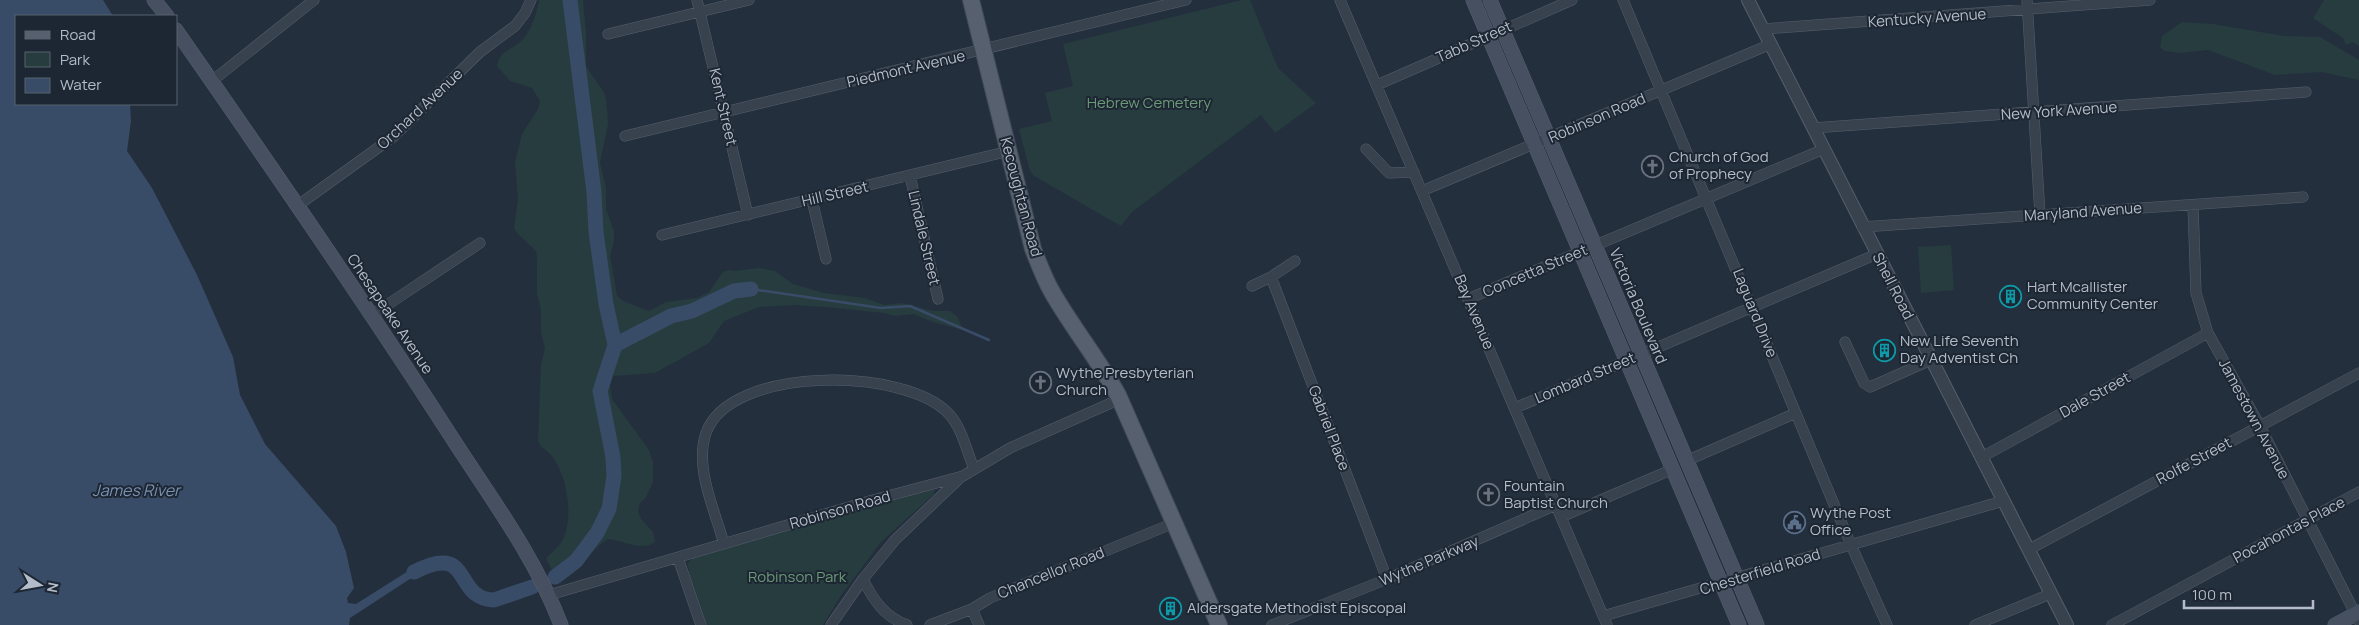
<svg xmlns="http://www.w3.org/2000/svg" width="2359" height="625" font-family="Manrope,sans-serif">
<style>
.green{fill:#263c3f}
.water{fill:#394c67}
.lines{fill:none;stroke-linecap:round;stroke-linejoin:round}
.stream{stroke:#394c67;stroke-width:2.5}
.river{stroke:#394c67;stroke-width:15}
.minor-casing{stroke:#565f6c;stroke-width:11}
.tertiary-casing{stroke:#565f6c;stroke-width:14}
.secondary-casing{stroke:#565f6c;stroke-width:15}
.primary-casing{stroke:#414a57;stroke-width:18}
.minor{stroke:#38414e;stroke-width:10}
.tertiary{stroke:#38414e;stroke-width:12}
.secondary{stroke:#465061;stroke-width:14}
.primary{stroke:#56606e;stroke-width:16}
.labels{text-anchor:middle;stroke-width:4;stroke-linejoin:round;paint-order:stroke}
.street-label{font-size:15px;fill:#b4bcc9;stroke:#1d2633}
.park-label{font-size:15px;fill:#6b9a76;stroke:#1d2633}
.poi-label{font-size:15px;fill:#b4bcc9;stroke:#1d2633;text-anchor:start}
.water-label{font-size:16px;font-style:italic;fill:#7c92b1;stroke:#1d2633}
</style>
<rect width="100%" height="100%" fill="#242f3e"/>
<path class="green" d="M539 0H583L586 32V66L605 94 607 109 608 124 600 163 606 188V209L614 231V241L610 256 616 289 617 296 623 301 649 311 666 302 697 298 709 292 723 272 729 270 735 271 759 268 775 271 793 284 824 293 865 298 884 305 902 303 933 311H950L957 316 963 330 930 321 914 314 895 316 884 313 825 307 794 305 759 307 724 321 709 343 655 373 613 376 610 386 612 399 649 450 653 462V482L646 497 640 503 638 511 641 519 653 532 655 542C642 552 622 540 608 539 587 552 584 570 558 583L546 558C554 551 562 544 565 534 573 513 566 472 551 455 547 450 541 448 538 441L541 365 545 348 541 333V310L537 294V258L536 251 516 232 514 228 518 200 515 162 522 134 538 109 540 101 532 88 510 81 497 66C499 50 515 49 524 38 532 28 537 12 539 0Z
M1242 0H1250L1278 68 1316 103 1275 133 1261 115 1132 212 1121 226 1034 176 1030 171 1019 129 1052 121 1045 93 1073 86 1063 44Z
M2324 0H2359V46L2352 42 2346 45 2343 38 2313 18Z
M2182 22 2213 24 2284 36 2320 37 2359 60V80L2321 72 2275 75 2208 50 2181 53 2165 51 2160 47 2162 36Z
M1951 245 1954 290 1921 293 1918 247Z
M934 488V494L881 542 840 597 823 625H707L689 572 688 563 693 558 878 503Z"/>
<path class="water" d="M0 0H103L113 16H16V104H130L131 121 127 151 152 188 197 275 233 357 240 395 265 444 336 526 346 552 354 588 347 598 348 603 356 604 413 568 416 575 350 618 349 625H0Z"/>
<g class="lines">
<path class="stream" d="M751 289 881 308 910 306 989 340"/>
<path class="river" d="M615 345 671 316 692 311 734 291 751 289
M414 572C474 541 452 599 494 600L532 587
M555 577 576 561 597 533 609 509 614 476 613 457 600 391 615 345 606 304 596 232 594 192 570 0"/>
<defs>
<path id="minor" d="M697 0 748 215
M1340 0 1607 625
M1623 0 1851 545 1887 625
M2027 0 2040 215
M1763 29 2150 0
M608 34 749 0
M212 81 314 0
M1377 85 1572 0
M1813 128 2306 92
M625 136 1186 0
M1366 149 1389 173 1414 172
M910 176 938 299
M1422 191 1771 44
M812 200 826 259
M2193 205 2196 293 2208 333 2260 426 2359 621
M297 206 393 137 480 52 515 26 525 13 531 0
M1862 227 2303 197
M662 235 1009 151
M1271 277 1387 579
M1252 286 1271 277 1295 261
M1468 299 1824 149
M372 315 480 243
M1845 342 1864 383 1870 387 1931 360
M1515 408 1877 254
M1982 457 2208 333
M1686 461 1796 413
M1561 517 1673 469
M724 544C715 510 694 468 706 433 730 365 906 367 949 414 962 428 967 452 974 469
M2028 550 2359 373
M678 558 701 625
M863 579C873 600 885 617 907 625
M549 595 873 500 963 476 1010 448 1120 399
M972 609 979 625
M1603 616 2003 501
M831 625 863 579 895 540 960 478
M930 625 972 609 990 598 1174 523
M1272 625 1387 579 1556 505
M1975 625 2050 594
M2112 625 2359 492"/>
<path id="tertiary" d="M1748 0 2067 625"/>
<path id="secondary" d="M154 0 167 16
M1473 0 1739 625
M1490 0 1757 625
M176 30C268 162 360 295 447 430 487 493 534 554 561 625
M2335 625 2359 612"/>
<path id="primary" d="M971 0 1033 249C1039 264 1044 278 1052 292 1072 327 1098 359 1118 395L1219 625"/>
</defs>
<use href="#minor" class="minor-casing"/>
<use href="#tertiary" class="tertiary-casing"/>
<use href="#secondary" class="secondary-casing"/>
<use href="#primary" class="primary-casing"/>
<use href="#minor" class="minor"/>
<use href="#tertiary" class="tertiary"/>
<use href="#secondary" class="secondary"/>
<use href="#primary" class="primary"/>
</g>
<defs>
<symbol id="church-ring" viewBox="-11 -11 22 22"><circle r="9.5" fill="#1d2633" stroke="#6b7280" stroke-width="1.5"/><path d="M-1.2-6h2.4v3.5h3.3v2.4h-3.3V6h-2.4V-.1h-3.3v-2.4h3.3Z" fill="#6b7280"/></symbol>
<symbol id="building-ring" viewBox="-11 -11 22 22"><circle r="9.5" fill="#1d2633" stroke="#0f9aa8" stroke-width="1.5"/><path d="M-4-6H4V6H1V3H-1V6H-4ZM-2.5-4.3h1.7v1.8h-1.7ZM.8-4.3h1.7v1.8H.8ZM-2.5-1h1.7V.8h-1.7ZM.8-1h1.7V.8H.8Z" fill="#0f9aa8"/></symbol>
<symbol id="civic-ring" viewBox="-11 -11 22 22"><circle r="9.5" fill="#1d2633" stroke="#5c6f8a" stroke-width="1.5"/><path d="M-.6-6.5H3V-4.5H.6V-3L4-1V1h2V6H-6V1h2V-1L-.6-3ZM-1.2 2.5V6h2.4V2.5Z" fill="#5c6f8a"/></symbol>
</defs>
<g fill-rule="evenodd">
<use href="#church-ring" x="1640" y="154" width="25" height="25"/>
<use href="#building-ring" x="1998" y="284" width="25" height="25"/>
<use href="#building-ring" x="1872" y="338" width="25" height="25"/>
<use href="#church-ring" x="1028" y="370" width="25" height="25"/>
<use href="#church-ring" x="1476" y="482" width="25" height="25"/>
<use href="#civic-ring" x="1782" y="510" width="25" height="25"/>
<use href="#building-ring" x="1158" y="596" width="25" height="25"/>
</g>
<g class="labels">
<g class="street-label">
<text transform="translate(1927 18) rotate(-4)" y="5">Kentucky Avenue</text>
<text transform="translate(1474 42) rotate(-24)" y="5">Tabb Street</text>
<text transform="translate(906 69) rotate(-13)" y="5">Piedmont Avenue</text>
<text transform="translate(723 107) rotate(77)" y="5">Kent Street</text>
<text transform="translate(420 109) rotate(-43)" y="5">Orchard Avenue</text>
<text transform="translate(2059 111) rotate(-4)" y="5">New York Avenue</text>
<text transform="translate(1597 118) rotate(-23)" y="5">Robinson Road</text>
<text transform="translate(835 194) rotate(-13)" y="5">Hill Street</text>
<text transform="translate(1021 197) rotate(75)" y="5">Kecoughtan Road</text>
<text transform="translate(2083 212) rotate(-4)" y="5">Maryland Avenue</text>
<text transform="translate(924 238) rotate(77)" y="5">Lindale Street</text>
<text transform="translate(1535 271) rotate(-23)" y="5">Concetta Street</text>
<text transform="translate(1893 286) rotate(63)" y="5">Shell Road</text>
<text transform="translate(1638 306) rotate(67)" y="5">Victoria Boulevard</text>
<text transform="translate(1474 312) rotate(67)" y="5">Bay Avenue</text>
<text transform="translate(1755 313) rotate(68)" y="5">Laguard Drive</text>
<text transform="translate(390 314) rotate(56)" y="5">Chesapeake Avenue</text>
<text transform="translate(1585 378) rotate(-23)" y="5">Lombard Street</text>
<text transform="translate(2095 395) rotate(-29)" y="5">Dale Street</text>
<text transform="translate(2254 419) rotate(62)" y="5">Jamestown Avenue</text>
<text transform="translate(1329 428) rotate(69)" y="5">Gabriel Place</text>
<text transform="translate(2194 461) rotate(-28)" y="5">Rolfe Street</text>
<text transform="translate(840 510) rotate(-16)" y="5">Robinson Road</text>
<text transform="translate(2289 530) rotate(-28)" y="5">Pocahontas Place</text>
<text transform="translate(1429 561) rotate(-23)" y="5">Wythe Parkway</text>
<text transform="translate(1760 572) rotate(-17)" y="5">Chesterfield Road</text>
<text transform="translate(1051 573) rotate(-22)" y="5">Chancellor Road</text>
</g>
<g class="park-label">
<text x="1149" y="108">Hebrew Cemetery</text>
<text x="797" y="582">Robinson Park</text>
</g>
<g class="poi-label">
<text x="1669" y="162">Church of God<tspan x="1669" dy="17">of Prophecy</tspan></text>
<text x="2027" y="292">Hart Mcallister<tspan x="2027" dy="17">Community Center</tspan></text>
<text x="1900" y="346">New Life Seventh<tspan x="1900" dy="17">Day Adventist Ch</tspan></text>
<text x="1056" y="378">Wythe Presbyterian<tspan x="1056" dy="17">Church</tspan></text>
<text x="1504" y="491">Fountain<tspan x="1504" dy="17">Baptist Church</tspan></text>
<text x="1810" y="518">Wythe Post<tspan x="1810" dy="17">Office</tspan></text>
<text x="1187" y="613">Aldersgate Methodist Episcopal</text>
</g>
<g class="water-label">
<text x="136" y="496">James River</text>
</g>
</g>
<rect x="15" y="15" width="162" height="90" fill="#1d2633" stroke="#59626f"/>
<rect x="25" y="31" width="25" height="8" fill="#56606e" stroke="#59626f"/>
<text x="60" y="40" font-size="15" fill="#b4bcc9">Road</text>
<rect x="25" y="52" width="25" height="15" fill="#263c3f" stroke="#59626f"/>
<text x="60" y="65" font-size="15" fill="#b4bcc9">Park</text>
<rect x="25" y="78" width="25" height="15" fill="#394c67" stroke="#59626f"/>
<text x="60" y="90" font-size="15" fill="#b4bcc9">Water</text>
<g transform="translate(40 585) rotate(101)" stroke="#1d2633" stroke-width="4" paint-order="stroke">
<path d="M0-4L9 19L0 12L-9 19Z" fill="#b4bcc9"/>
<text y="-8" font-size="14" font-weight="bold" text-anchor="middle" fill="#b4bcc9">N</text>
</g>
<path d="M2184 600v8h129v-8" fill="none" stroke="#b4bcc9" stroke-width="2.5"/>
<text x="2192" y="600" font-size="15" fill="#b4bcc9" stroke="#1d2633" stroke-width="4" paint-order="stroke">100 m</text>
</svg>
